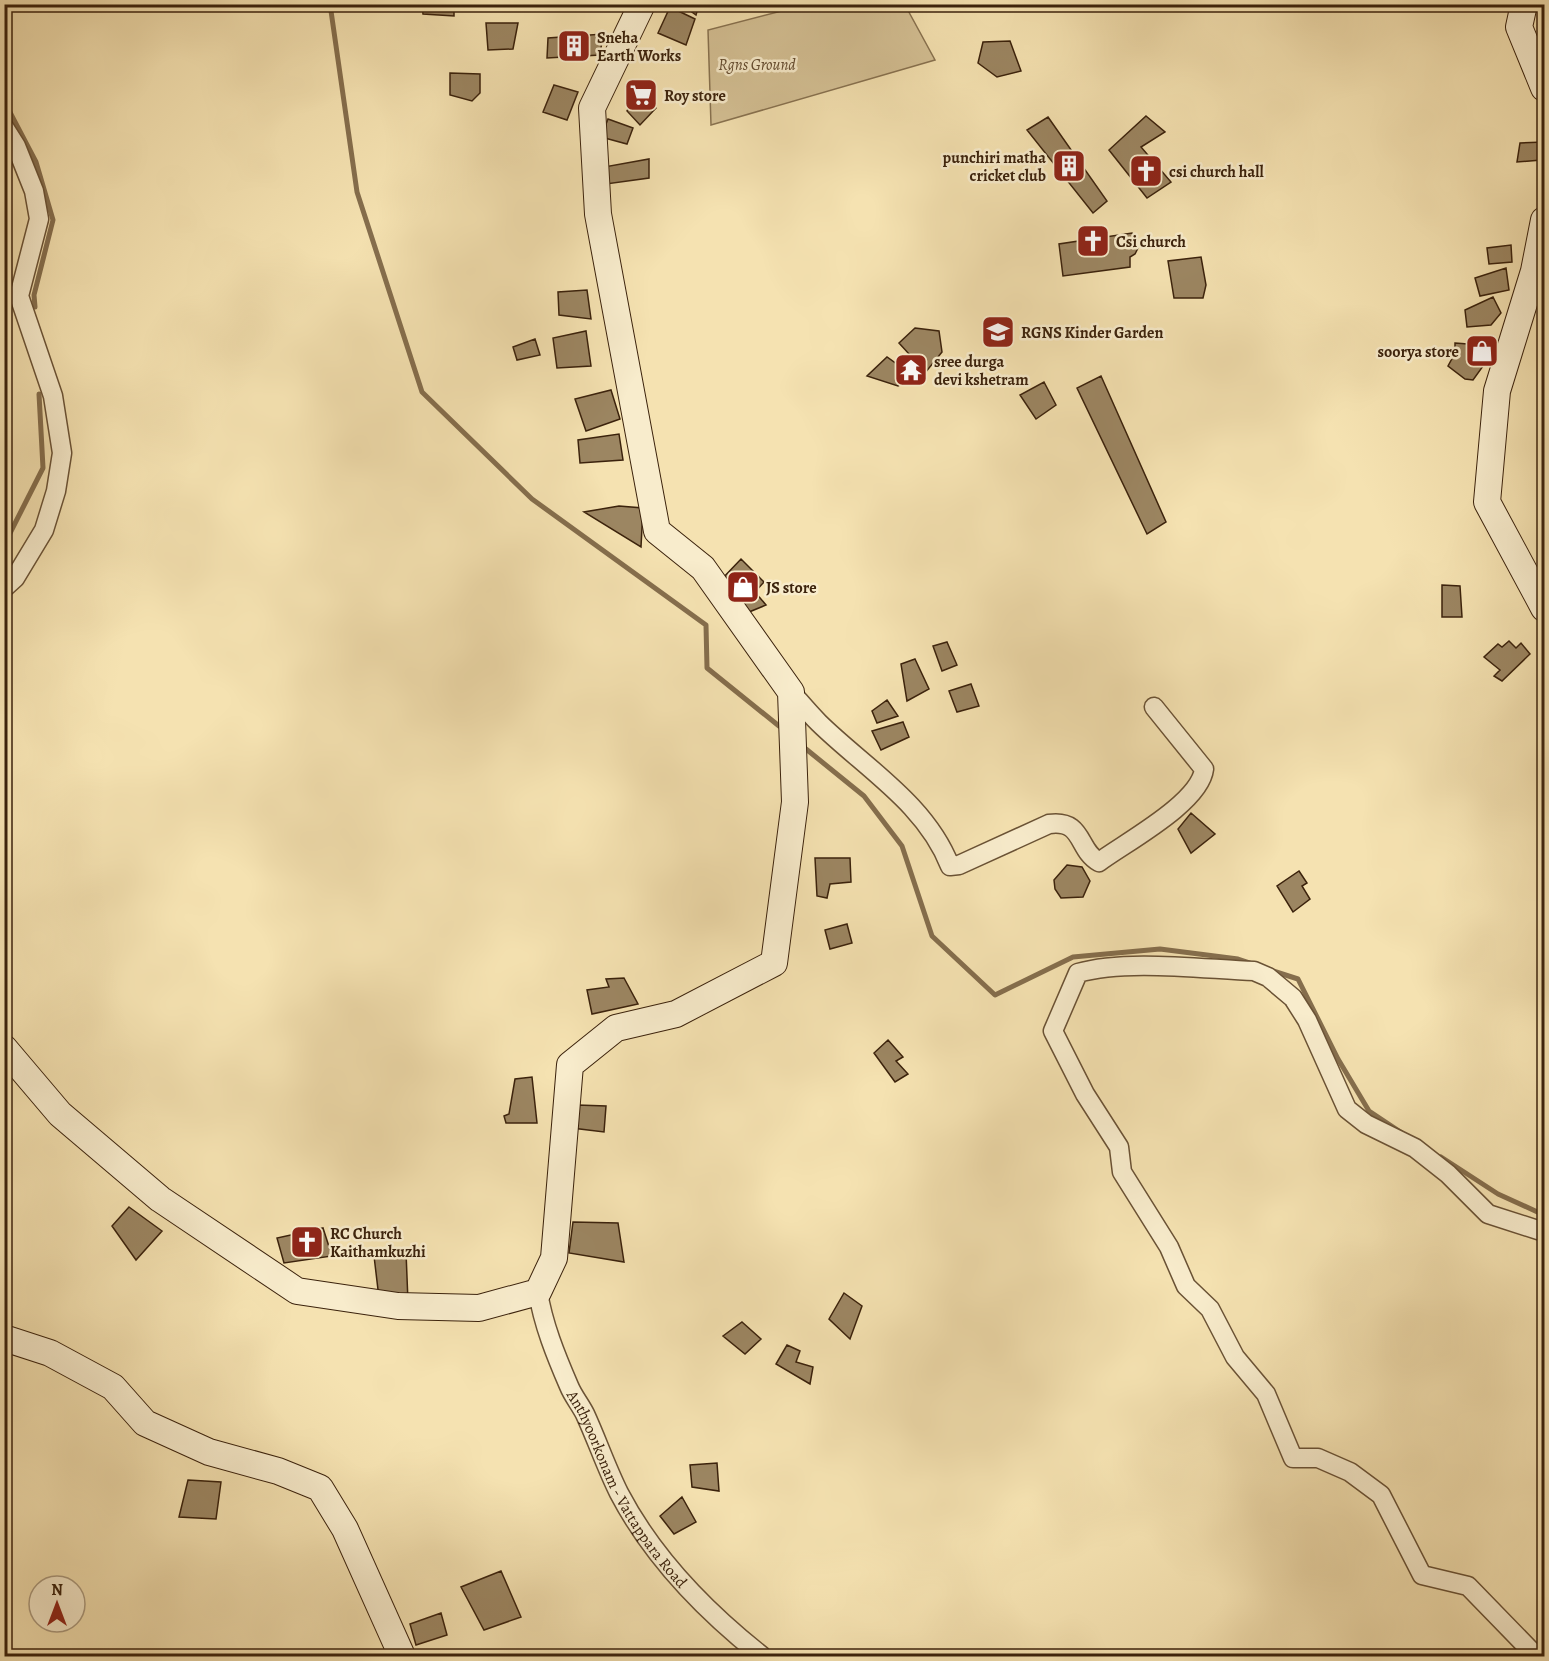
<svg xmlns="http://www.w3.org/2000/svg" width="1549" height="1661" font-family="Alegreya,serif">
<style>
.green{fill:#d5c195;stroke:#887250;stroke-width:1.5}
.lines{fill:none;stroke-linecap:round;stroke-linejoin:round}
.stream{stroke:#856e4d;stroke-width:5}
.building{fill:#9c8662;stroke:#3b220c;stroke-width:1.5}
.street-casing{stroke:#6a5235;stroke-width:21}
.secondary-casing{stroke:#3b220c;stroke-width:28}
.street{stroke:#f8eccc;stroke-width:18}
.secondary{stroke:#f8eccc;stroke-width:26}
.labels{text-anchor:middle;stroke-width:5;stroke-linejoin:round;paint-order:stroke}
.poi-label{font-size:16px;font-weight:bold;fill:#3b220c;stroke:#f8eccc;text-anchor:start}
.park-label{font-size:16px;font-style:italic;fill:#624a2e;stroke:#f8eccc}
.street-label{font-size:16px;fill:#3b220c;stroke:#f8eccc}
</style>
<rect width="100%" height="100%" fill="#f5e2b1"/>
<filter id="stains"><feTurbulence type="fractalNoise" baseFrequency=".00333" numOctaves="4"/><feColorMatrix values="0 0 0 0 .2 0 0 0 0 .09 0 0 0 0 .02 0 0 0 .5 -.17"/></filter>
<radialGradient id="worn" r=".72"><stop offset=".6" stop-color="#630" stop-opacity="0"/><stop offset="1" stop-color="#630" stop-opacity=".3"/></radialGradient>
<path class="green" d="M805 5H905L935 60 711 125 708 30Z"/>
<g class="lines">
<path class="stream" d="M330 4 357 192 422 392 532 499 706 625 707 668 779 726
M4 101 36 162 53 220 34 295 35 307
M4 545 43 468 39 394
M806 749 864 796 902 846 932 936 995 995 1073 957 1160 949 1238 959 1250 963
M1270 970 1298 979 1338 1059 1369 1111 1402 1133
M1441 1157 1498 1194 1544 1215"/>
</g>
<path class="building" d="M422 4H454V16L423 14Z
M681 4H699L696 15Z
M670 7 695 19 686 45 658 33Z
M486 23H518L513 49 488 50Z
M603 34 600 55 547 58 548 38Z
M1010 41 1021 71 997 77 978 63 983 42Z
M450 73 480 74V93L472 101 450 95Z
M642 84 655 90 648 99 656 108 640 125 627 111Z
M554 85 578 92 567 120 543 112Z
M1146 116 1165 132 1141 147 1171 182 1147 198 1109 150Z
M1048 117 1107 201 1093 213 1027 130Z
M608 119 633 128 627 144 601 137Z
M1544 142 1541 160 1517 162 1520 143Z
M649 159V178L606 184 604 167Z
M1132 233 1140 244 1135 254 1130 257V267L1063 276 1059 244Z
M1511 245 1512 262 1489 264 1487 248Z
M1201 257 1206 285 1203 298H1174L1168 261Z
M1506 268 1509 290 1480 296 1475 278Z
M587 290 591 319 559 315 558 292Z
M1493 297 1501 313 1491 325 1467 327 1465 310Z
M915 328 939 331 942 352 925 373 898 386 867 376 887 357 897 364 910 355 899 343Z
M586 331 591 366 557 368 553 338Z
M535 339 540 355 517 360 513 347Z
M1455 343 1493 346 1486 362 1473 380 1465 379 1448 366 1455 353Z
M1101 376 1166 522 1147 534 1077 388Z
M1044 382 1056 405 1036 419 1020 395Z
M611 390 620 419 586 431 575 399Z
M619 434 623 460 580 463 578 440Z
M619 506 643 508 641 547 584 512Z
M741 559 764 582 755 592 766 605 749 612 720 581Z
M1442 585 1460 586 1462 617H1442Z
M1509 641 1516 648 1521 643 1530 654 1502 681 1494 676 1500 670 1484 657 1498 644 1502 647Z
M947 642 957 665 942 671 933 646Z
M915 659 929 689 907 701 901 664Z
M971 684 979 706 957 712 949 691Z
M887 700 898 716 877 723 872 711Z
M903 722 909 737 881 750 872 731Z
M1191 813 1215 834 1191 853 1178 829Z
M815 858H850L851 882 830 884 827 898 817 896Z
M1067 865 1082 867 1090 881 1083 897 1061 898 1055 889 1054 880Z
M1299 871 1307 883 1302 886 1310 899 1293 912 1277 886Z
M847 924 852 943 830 949 825 930Z
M624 978 638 1004 592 1014 587 990 609 987 606 979Z
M888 1040 903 1057 896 1061 908 1074 895 1082 874 1053Z
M532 1077 537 1123H506L504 1116 509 1114 515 1079Z
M577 1105 606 1106 604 1132 572 1128Z
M129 1207 162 1231 136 1260 112 1226Z
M573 1222 618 1223 624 1262 569 1253Z
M323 1228 332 1256 284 1263 277 1238Z
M406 1252 408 1302 379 1298 374 1256Z
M844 1293 862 1306 850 1339 829 1319Z
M742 1322 761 1339 745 1354 723 1336Z
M787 1345 800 1351 796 1362 813 1367 810 1384 776 1364Z
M717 1463 719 1491 692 1487 690 1465Z
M188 1480 221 1482 216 1519 179 1517Z
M682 1497 696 1522 674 1534 660 1516Z
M501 1571 521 1617 484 1630 461 1587Z
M441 1613 447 1635 416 1645 410 1624Z"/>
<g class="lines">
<defs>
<g id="street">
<path d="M4 127 16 146 34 191 39 219 19 296 53 396 62 453 56 491 44 530 15 578 4 588"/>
<path d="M791 692C800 702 809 713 819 723 865 768 926 804 950 866L959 865 1049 824C1084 819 1077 850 1099 862 1126 842 1200 803 1204 769L1154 707"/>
<path id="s1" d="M538 1292C543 1324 556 1356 569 1386 573 1396 580 1404 585 1414 597 1440 606 1467 619 1493 653 1558 705 1611 762 1656"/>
<path d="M1536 1656 1468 1586 1422 1575 1381 1495 1350 1472 1318 1458H1293L1266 1394 1235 1357 1210 1309 1186 1286 1169 1247 1122 1172 1119 1147 1085 1094 1053 1031 1078 973C1126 959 1202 969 1254 971L1268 977 1293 998 1307 1020 1347 1109 1366 1124 1415 1148 1448 1174 1488 1214 1544 1232"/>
</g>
<path id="secondary" d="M1524 4 1519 27 1544 88
M1544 220 1534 271 1497 391 1487 502 1544 608
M4 1048 60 1114 160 1199 297 1291 398 1306 479 1308 538 1292 554 1258 570 1065 616 1028 676 1014 774 963 795 802 791 692 703 568 657 531 598 214 592 108 642 4
M4 1338 50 1353 113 1387 145 1423 209 1452 278 1471 320 1488 345 1529 402 1656"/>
</defs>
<use href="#street" class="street-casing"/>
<use href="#secondary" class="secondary-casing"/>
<use href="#street" class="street"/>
<use href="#secondary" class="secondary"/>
</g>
<defs>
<symbol id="building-square" viewBox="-11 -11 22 22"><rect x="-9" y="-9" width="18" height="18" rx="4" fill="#8f2418" stroke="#f8eccc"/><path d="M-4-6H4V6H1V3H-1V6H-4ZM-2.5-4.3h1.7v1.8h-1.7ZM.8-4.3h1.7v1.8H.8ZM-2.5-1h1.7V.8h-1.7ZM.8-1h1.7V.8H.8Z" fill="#fff"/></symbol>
<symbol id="supermarket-square" viewBox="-11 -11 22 22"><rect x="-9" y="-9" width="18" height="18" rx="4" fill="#8f2418" stroke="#f8eccc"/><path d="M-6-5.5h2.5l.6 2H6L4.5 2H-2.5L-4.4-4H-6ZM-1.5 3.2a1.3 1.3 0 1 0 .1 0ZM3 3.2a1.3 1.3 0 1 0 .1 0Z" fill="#fff"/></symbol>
<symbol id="church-square" viewBox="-11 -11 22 22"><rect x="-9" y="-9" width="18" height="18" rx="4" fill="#8f2418" stroke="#f8eccc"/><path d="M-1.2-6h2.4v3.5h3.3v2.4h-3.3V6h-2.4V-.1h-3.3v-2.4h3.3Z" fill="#fff"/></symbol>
<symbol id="school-square" viewBox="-11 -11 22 22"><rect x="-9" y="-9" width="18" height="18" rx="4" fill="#8f2418" stroke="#f8eccc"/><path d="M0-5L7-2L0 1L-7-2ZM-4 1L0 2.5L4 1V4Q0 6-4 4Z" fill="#fff"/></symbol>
<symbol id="shop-square" viewBox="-11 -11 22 22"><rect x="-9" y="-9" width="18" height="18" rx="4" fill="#8f2418" stroke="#f8eccc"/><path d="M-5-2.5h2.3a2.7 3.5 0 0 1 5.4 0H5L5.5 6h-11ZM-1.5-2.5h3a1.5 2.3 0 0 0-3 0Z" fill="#fff"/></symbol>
<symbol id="temple-square" viewBox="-11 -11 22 22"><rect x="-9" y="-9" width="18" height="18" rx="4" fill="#8f2418" stroke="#f8eccc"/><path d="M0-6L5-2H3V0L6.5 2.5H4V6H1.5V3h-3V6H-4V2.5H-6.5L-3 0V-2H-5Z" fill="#fff"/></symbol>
</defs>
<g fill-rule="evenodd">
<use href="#building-square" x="555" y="27" width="38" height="38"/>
<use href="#supermarket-square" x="622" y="76" width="38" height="38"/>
<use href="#building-square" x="1050" y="147" width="38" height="38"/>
<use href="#church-square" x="1127" y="152" width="38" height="38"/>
<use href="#church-square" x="1074" y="222" width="38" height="38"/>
<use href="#school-square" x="979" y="313" width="38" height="38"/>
<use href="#shop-square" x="1463" y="332" width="38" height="38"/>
<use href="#temple-square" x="892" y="351" width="38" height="38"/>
<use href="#shop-square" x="724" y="568" width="38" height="38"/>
<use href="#church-square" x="288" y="1223" width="38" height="38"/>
</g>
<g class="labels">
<g class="poi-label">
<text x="597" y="43">Sneha<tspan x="597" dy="18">Earth Works</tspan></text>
<text x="664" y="101">Roy store</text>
<text x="1046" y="163" text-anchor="end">punchiri matha<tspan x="1046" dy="18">cricket club</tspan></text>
<text x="1169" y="177">csi church hall</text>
<text x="1116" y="247">Csi church</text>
<text x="1021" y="338">RGNS Kinder Garden</text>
<text x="1459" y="357" text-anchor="end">soorya store</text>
<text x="934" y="367">sree durga<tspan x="934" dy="18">devi kshetram</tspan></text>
<text x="766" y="593">JS store</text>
<text x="330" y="1239">RC Church<tspan x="330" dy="18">Kaithamkuzhi</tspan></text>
</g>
<g class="park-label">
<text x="757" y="70">Rgns Ground</text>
</g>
<g class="street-label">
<text dy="6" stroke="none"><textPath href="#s1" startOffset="218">Anthyoorkonam - Vattappara Road</textPath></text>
</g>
</g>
<rect width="1549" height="1661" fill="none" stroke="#f5e2b1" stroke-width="24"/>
<rect x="6" y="6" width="1537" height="1649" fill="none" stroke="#3b220c" stroke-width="3"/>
<rect x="12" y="12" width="1525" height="1637" fill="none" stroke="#3b220c" stroke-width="1.5"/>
<g transform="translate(57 1604)"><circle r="28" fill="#f8eccc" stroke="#ac9b7f" stroke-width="1.5"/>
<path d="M0-4.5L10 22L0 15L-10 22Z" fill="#8f2418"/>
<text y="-9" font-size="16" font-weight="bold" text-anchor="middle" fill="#3b220c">N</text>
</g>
<rect width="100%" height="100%" filter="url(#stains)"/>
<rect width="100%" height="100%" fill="url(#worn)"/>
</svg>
